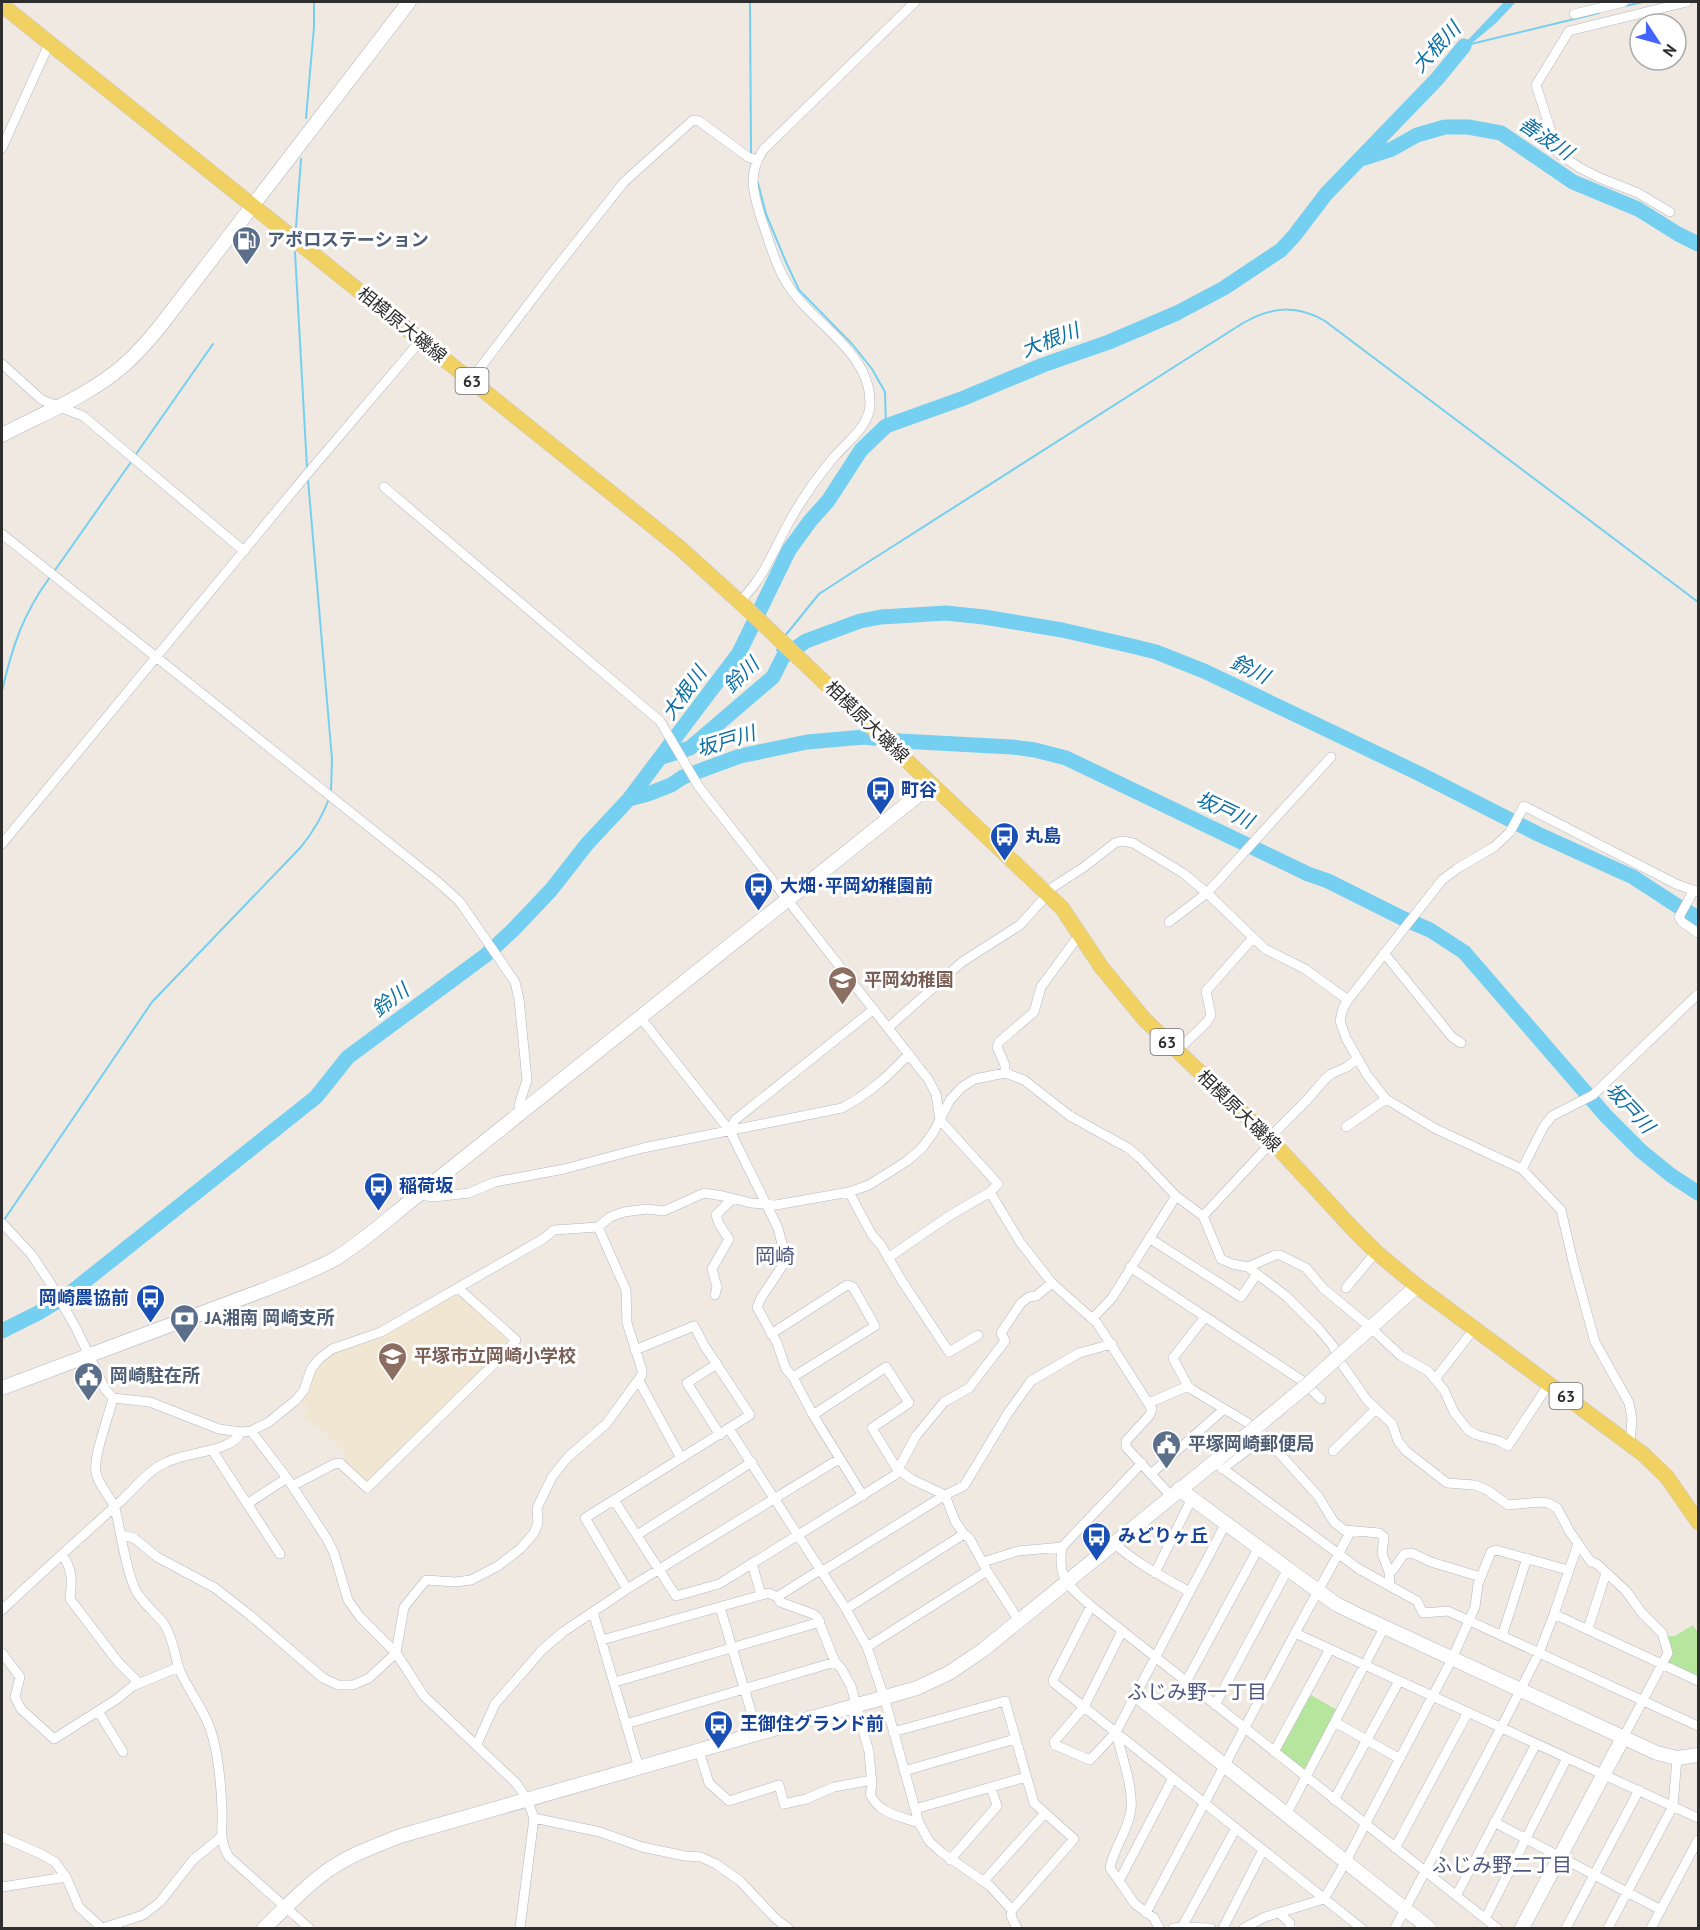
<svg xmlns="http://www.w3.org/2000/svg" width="1700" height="1930" font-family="'PT Sans','Noto Sans JP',sans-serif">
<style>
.education{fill:#f0e6d1}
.green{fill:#b6e59e}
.water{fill:#75cff0}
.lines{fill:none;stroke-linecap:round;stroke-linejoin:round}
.stream{stroke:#75cff0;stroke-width:2}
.river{stroke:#75cff0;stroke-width:15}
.street-casing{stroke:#b4b7c1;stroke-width:10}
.secondary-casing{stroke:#b4b7c1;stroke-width:15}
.primary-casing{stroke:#c9c9c9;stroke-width:16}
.street{stroke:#fff;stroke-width:9}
.secondary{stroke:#fff;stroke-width:14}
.primary{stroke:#f2d163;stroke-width:15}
.secondary-bridge-casing{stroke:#b4b7c1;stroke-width:15;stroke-linecap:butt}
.secondary-bridge{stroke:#fff;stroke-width:14}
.labels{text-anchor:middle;stroke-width:6;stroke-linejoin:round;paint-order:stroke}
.shield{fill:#fff;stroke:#6d6d6d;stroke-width:1.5}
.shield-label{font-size:16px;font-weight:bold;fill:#2e2e2e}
.service-label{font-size:18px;font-weight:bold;fill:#4e5e75;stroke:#fff;text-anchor:start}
.street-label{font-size:18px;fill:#2e2e2e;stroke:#fff}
.transit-label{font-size:18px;font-weight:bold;fill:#164399;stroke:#fff;text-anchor:start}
.education-label{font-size:18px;font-weight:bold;fill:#785e54;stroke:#fff;text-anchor:start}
.water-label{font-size:20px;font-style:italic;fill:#0d6fa3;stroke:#fff}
.neighbourhood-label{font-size:20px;fill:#4d5680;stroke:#fff}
</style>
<rect width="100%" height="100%" fill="#efe9e1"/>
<path class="education" d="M455 1295H458L507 1338 508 1341 496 1354V1361L367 1484 348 1469 343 1450 322 1430 304 1417 307 1411V1407L300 1402 315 1371 321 1362 336 1353 381 1337Z"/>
<path class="green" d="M1693 1625 1698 1633V1677L1667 1662 1668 1636H1675Z
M1309 1694 1337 1710 1304 1771 1280 1751Z"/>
<path class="water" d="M1504 2H1516L1496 23 1460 53 1454 60 1449 62 1432 83 1431 87 1427 83Z"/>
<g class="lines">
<path class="stream" d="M750 2 751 154
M1625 6 1643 2
M1471 44 1599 13
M306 118 314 27V2
M758 183 766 214 786 262 799 290 852 344 872 369 885 392 886 426
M296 227 301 159
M295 252 307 468
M134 457 213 344
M308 480 332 759 331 791
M53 573 131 462
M784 637 819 594 862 566 1243 323C1271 307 1296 304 1325 321L1698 602
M779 647 777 650 783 657
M2 691C12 647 23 614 50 577
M4 1220 152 1002 301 847C313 832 322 817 329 799"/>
<path class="river" d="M1364 158 1392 149 1417 135 1445 127H1468L1501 133 1573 182 1638 209 1678 234 1698 244
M665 756 690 748 773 677 783 657 806 641 860 621 881 617 946 613 984 617 1062 630 1132 646 1156 652 1204 671 1420 774 1538 834 1633 877 1676 905 1698 918
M629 799 648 794 671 785 683 777 740 756 807 742 864 737 900 741 1012 747 1035 750 1066 758 1308 874 1328 881 1402 918 1430 930 1464 952 1606 1116 1641 1151 1672 1176 1698 1193
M2 1331 38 1313 69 1294 316 1097 348 1057 486 955 513 930 551 890 587 844 629 799 739 653 789 550 810 521 828 501 861 450 886 426 964 398 1043 365 1109 342 1177 313 1224 288 1281 250 1294 236 1326 194 1437 79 1464 46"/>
<defs>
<path id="street" d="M1574 14 1624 2
M2 148 49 44
M1670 212 1638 193 1600 178 1580 168 1558 153 1536 85 1569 31 1687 2
M2 364 42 400 83 416 244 551
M471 380 552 273 624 182 693 120 699 121 748 157 756 160
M384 487 660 721 699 787 928 1079 936 1094 940 1120 998 1184 990 1192 949 1216 888 1258
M2 534 438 882 460 902 515 982 519 999 527 1080 519 1105 520 1113
M740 602C746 595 752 588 757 581 771 561 780 537 792 517 804 496 819 475 834 457 848 441 871 425 870 402 870 351 812 324 788 285 775 265 769 240 761 218 753 192 747 173 764 149L915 2
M2 844 303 479 421 340
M1694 890 1679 917 1682 922 1698 933
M1169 922 1207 893 1331 757
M1384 953 1452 1037 1461 1043
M640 1017 730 1131 778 1228 785 1256 783 1265 761 1298 757 1307 777 1343 786 1369 793 1377 813 1415 863 1496
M889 1027 962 962 1020 925 1048 894 1050 889 1084 867 1115 843 1122 841 1133 843 1183 873 1207 893 1265 949 1305 969 1348 1000
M1177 1051 1207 1022 1211 1015 1206 991 1253 938
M1005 1073V1065L997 1047 999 1042 1034 1012 1041 987 1080 934
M1346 1127 1386 1099
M730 1131 735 1120 874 1009
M1269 1138 1307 1100 1325 1079 1331 1074 1347 1067 1358 1058
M1522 1169 1544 1126 1552 1116 1593 1095 1698 994
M849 1192 872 1235 881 1245 902 1281 949 1352 978 1335
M990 1192 1020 1242 1052 1283 1097 1323 1152 1409 1149 1416 1126 1441V1447L1171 1496
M418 1195 434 1197 469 1193 495 1182 564 1169 643 1148 842 1108C871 1092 886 1078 909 1054
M1203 1216 1272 1142
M2 1223 31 1254 49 1281 76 1328 105 1389 113 1398 150 1402 219 1429 241 1432 251 1431 269 1422 296 1400 304 1390 311 1369 319 1359 332 1349 381 1332 543 1239 554 1230 598 1227 610 1217 624 1212 647 1209 664 1211 704 1193 723 1196 751 1203 776 1205 849 1192 869 1185 907 1161 922 1148 933 1133 950 1100 962 1087 975 1079 1005 1073 1024 1080 1070 1116 1128 1148 1140 1158 1176 1196 1203 1216 1221 1259 1232 1264 1248 1267 1257 1274 1286 1296 1319 1329 1333 1346 1341 1363 1367 1400 1392 1424 1398 1441 1406 1451 1447 1483 1475 1485 1487 1490 1508 1505 1540 1502 1548 1503 1557 1508 1570 1532 1591 1562 1597 1564 1626 1591 1642 1613 1662 1633 1668 1653 1623 1738
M1149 1238 1241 1297 1257 1274
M1130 1267 1301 1380 1321 1399
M1248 1267 1275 1255H1280L1306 1268 1324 1289 1371 1328 1401 1356 1428 1371 1444 1390 1454 1412 1468 1430 1477 1435 1499 1441 1508 1446 1549 1384
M1346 1288 1376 1252
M715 1295 717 1287 712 1269 729 1239 719 1224 716 1215 732 1199
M1205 1317 1173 1358 1188 1386 1191 1389 1248 1423 1261 1433 1318 1496 1334 1522 1344 1530 1379 1533 1384 1537 1382 1553 1389 1572 1390 1585
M1092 1319 1112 1298 1176 1196
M771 1334 847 1285 853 1287 875 1326 793 1377
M717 1364 687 1383 720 1435
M1435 1379 1474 1329
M639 1381 681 1458
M113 1398C109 1416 93 1456 96 1473 99 1487 111 1496 115 1509 122 1535 124 1564 135 1589 142 1603 155 1612 164 1624 174 1639 174 1655 180 1671 189 1691 202 1707 210 1728 218 1751 221 1784 222 1809 223 1829 218 1838 229 1857L309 1928
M1149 1403 1188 1386
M813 1415 886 1367 909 1403 872 1428 897 1469 913 1480 945 1495 955 1521 964 1534 970 1539 987 1571 1019 1621
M729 1429 846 1609 867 1647 884 1697 919 1823 929 1841 941 1852 990 1886 1012 1910 1011 1916 1017 1928
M251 1431 287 1478 327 1539 334 1553 348 1600 360 1617 396 1653 424 1696 516 1783 527 1799 534 1818 520 1928
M1630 1443 1632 1419 1629 1403 1595 1342 1574 1266 1561 1210 1522 1169 1436 1129 1386 1099 1367 1075 1346 1038 1340 1021 1343 1008 1348 1000 1442 880 1458 868 1494 847 1510 832 1524 806 1676 884 1698 892
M212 1450 280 1554
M1333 1451 1376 1409
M1214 1462 1359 1569 1417 1601 1423 1613 1448 1611 1698 1726
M1142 1463 1062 1547C1057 1580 1069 1586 1091 1606L1497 1928
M1222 1469 1265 1437
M1152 1473 1224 1409
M292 1486 334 1464 340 1463 367 1488 501 1357 516 1340 458 1288
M614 1500 676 1596 719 1584 895 1475 916 1436 944 1402 969 1388 1005 1341 1001 1333 1021 1303 1029 1297 1036 1296 1052 1283
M247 1504 287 1478
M121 1535 134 1538 157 1557 215 1588 251 1616 323 1678 338 1685H353L369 1678 396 1653 404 1607 426 1580 455 1582 471 1580 498 1566 520 1549 534 1533 538 1523 537 1508 552 1477 568 1457 606 1424 642 1375V1370L627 1323 626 1290 598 1227
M637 1535 752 1462
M1114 1543C1137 1564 1163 1577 1190 1592
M62 1555C73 1569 72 1582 70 1599L118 1662 139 1683
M983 1562 1018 1551 1062 1547
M752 1563 761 1595
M1389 1572 1393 1570 1404 1554 1412 1553 1431 1562 1481 1577
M1155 1573 1192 1498
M627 1589 585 1518 750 1415 704 1345 694 1326 635 1350
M777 1597 815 1573 826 1569 945 1495 964 1486 1008 1413 1031 1381 1079 1353 1112 1344
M1091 1606 1053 1680 1054 1683 1361 1928
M720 1607 758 1735
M846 1609 964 1534
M2 1610C41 1573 81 1537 121 1501 136 1487 148 1470 167 1462 186 1452 233 1452 241 1432
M593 1612 639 1768
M1554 1614 1698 1681
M1588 1629 1606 1573
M1122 1631 1084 1707 1054 1742 1055 1745 1090 1760 1116 1732 1226 1523
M1295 1633 1698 1818
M1502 1636 1527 1558
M602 1640 769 1593 777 1597 780 1602 813 1614 817 1617 835 1662 841 1668 851 1686 869 1752 872 1786 870 1794C879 1814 900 1816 919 1823
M867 1647 987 1571
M2 1653 20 1677 15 1697 21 1709 54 1739 117 1699 133 1686 179 1667
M615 1682 820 1622
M1186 1682 1259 1547
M1215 1705 1288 1569
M98 1711 123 1752
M1335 1722 1400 1759
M626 1724 835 1662
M893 1732 1005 1701 1034 1803 1074 1839 1012 1910
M1116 1732C1121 1754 1136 1794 1130 1815 1126 1834 1114 1847 1110 1868L1135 1904 1154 1918 1159 1928
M477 1744 495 1704 542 1650 563 1632 627 1589 839 1459
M699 1751 709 1783 729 1801 779 1785 784 1804 806 1799 834 1787 872 1780
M1274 1752 1330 1649
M904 1771 1015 1739
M1334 1800 1399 1681
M915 1809 1026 1777
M1286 1815 1384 1628
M534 1818 600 1832 642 1847 685 1856 701 1857 716 1864 740 1881 776 1919 788 1928
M1494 1822 1661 1910
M2 1837 41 1854 55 1862 66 1877 79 1907 102 1928
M1395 1848 1468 1712
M950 1860 997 1806 991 1787
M984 1881 1045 1813
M1119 1881 1173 1778
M2 1887 66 1877
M1456 1896 1536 1744
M1146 1913 1295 1633 1351 1531
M1279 1913 1290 1923V1928
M1485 1919 1567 1758
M1182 1927 1236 1828
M103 1928 143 1915 160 1902 193 1860 221 1837
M1173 1928 1182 1927 1211 1928
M1223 1928 1263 1850
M1244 1928 1265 1917 1324 1899 1345 1863 1452 1659 1475 1607 1478 1584 1491 1552 1496 1550 1568 1570
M1395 1928 1501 1728 1539 1653 1554 1614 1578 1544
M1566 1928 1639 1790
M1608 1928 1673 1806 1677 1758
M1651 1928 1698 1840"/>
<path id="secondary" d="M2 435C42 414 88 396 123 366 137 354 149 340 161 325L409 2
M1358 1339 1417 1286
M2 1388 269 1288C291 1279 312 1271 333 1260 363 1242 390 1217 418 1195L932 784
M1179 1489 1318 1591 1336 1604 1354 1613 1657 1753 1677 1758 1698 1755
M1136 1695 1429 1928
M264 1928C285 1909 304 1887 327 1871 349 1855 375 1846 400 1836L917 1688 949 1673 983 1650 1218 1459
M1522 1928 1623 1738"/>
<path id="primary" d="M2 5 680 548 743 605 1062 908 1102 968 1145 1020 1269 1138 1353 1229 1376 1252 1417 1286 1643 1454 1667 1477 1698 1522"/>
</defs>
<use href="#street" class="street-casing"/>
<use href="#secondary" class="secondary-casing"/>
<use href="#primary" class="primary-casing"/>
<use href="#street" class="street"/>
<use href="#secondary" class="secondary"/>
<use href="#primary" class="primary"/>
<defs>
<path id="secondary-bridge" d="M1218 1459 1307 1385 1358 1339"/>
</defs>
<use href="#secondary-bridge" class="secondary-bridge-casing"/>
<use href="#secondary-bridge" class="secondary-bridge"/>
</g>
<defs>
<symbol id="fuel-pin" viewBox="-11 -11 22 30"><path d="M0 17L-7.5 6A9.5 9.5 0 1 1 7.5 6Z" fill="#5c6f8a" stroke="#fff"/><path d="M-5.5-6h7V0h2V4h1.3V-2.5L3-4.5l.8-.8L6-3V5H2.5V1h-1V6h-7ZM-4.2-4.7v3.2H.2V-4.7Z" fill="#fff"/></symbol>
<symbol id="bus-pin" viewBox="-11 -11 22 30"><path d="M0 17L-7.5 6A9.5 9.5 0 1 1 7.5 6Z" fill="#1a4fb4" stroke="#fff"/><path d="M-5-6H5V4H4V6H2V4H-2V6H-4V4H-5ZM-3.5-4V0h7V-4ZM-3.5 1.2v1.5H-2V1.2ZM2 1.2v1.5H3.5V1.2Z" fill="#fff"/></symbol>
<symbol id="school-pin" viewBox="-11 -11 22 30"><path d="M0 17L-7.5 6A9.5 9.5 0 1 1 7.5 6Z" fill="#8d6e63" stroke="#fff"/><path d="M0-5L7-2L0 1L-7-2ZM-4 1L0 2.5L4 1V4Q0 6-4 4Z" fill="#fff"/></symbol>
<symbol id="bank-pin" viewBox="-11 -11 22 30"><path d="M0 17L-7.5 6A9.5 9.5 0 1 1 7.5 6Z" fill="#5c6f8a" stroke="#fff"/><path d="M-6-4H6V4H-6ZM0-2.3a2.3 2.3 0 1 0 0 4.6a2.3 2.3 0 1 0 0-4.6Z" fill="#fff"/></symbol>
<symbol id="civic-pin" viewBox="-11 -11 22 30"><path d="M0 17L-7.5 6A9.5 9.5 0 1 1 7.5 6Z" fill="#5c6f8a" stroke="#fff"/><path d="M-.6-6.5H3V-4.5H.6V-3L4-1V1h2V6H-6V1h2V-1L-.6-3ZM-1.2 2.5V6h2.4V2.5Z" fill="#fff"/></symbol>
</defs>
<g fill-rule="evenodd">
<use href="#fuel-pin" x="230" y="224" width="33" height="45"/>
<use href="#bus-pin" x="864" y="774" width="33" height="45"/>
<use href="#bus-pin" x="988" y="820" width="33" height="45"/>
<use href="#bus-pin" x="742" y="870" width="33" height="45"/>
<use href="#school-pin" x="826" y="964" width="33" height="45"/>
<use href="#bus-pin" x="362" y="1170" width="33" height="45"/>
<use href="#bus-pin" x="134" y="1282" width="33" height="45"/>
<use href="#bank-pin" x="168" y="1302" width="33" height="45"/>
<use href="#school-pin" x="376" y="1340" width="33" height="45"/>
<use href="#civic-pin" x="72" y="1360" width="33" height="45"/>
<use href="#civic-pin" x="1150" y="1428" width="33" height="45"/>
<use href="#bus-pin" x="1080" y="1520" width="33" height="45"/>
<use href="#bus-pin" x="702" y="1708" width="33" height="45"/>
</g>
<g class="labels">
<g class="shield">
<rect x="455.5" y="368" width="33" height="26" rx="4.5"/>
<rect x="1150.5" y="1029" width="33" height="26" rx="4.5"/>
<rect x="1549.5" y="1383" width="33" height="26" rx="4.5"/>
</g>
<g class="shield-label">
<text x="472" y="387">63</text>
<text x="1167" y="1048">63</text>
<text x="1566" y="1402">63</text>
</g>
<g class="service-label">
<text x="267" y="246">アポロステーション</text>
<text x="205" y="1324">JA湘南 岡崎支所</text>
<text x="110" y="1382">岡崎駐在所</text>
<text x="1188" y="1450">平塚岡崎郵便局</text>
</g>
<g class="street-label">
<text transform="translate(402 325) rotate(39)" y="6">相模原大磯線</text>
<text transform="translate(867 722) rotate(44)" y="6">相模原大磯線</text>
<text transform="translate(1239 1111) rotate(44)" y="6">相模原大磯線</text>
</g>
<g class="transit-label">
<text x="901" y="796">町谷</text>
<text x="1025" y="842">丸島</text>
<text x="780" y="892">大畑･平岡幼稚園前</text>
<text x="399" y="1192">稲荷坂</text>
<text x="129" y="1304" text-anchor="end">岡崎農協前</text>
<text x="1118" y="1542">みどりヶ丘</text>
<text x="740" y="1730">王御住グランド前</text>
</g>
<g class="education-label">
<text x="864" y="986">平岡幼稚園</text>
<text x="414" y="1362">平塚市立岡崎小学校</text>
</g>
<g class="water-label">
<text transform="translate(1436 47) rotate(-47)" y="7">大根川</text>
<text transform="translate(1546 138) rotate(34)" y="7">善波川</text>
<text transform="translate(1050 340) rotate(-21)" y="7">大根川</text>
<text transform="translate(1250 669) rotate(26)" y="7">鈴川</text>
<text transform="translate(741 675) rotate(-44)" y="7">鈴川</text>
<text transform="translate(684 693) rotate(-54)" y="7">大根川</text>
<text transform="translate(726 741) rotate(-17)" y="7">坂戸川</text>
<text transform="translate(1225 810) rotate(25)" y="7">坂戸川</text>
<text transform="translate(390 1000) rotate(-37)" y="7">鈴川</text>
<text transform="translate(1630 1108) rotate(47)" y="7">坂戸川</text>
</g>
<g class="neighbourhood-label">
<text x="775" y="1263">岡崎</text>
<text x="1197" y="1699">ふじみ野一丁目</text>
<text x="1502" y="1872">ふじみ野二丁目</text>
</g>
</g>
<rect width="1700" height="1930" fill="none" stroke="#2e2e2e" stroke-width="6"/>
<g transform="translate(1658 42) rotate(126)"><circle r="28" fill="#ffffff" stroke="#ababab" stroke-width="1.5"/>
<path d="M0-4.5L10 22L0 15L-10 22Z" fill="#4264fb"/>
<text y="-9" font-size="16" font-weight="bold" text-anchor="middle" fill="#2e2e2e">N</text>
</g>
</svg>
